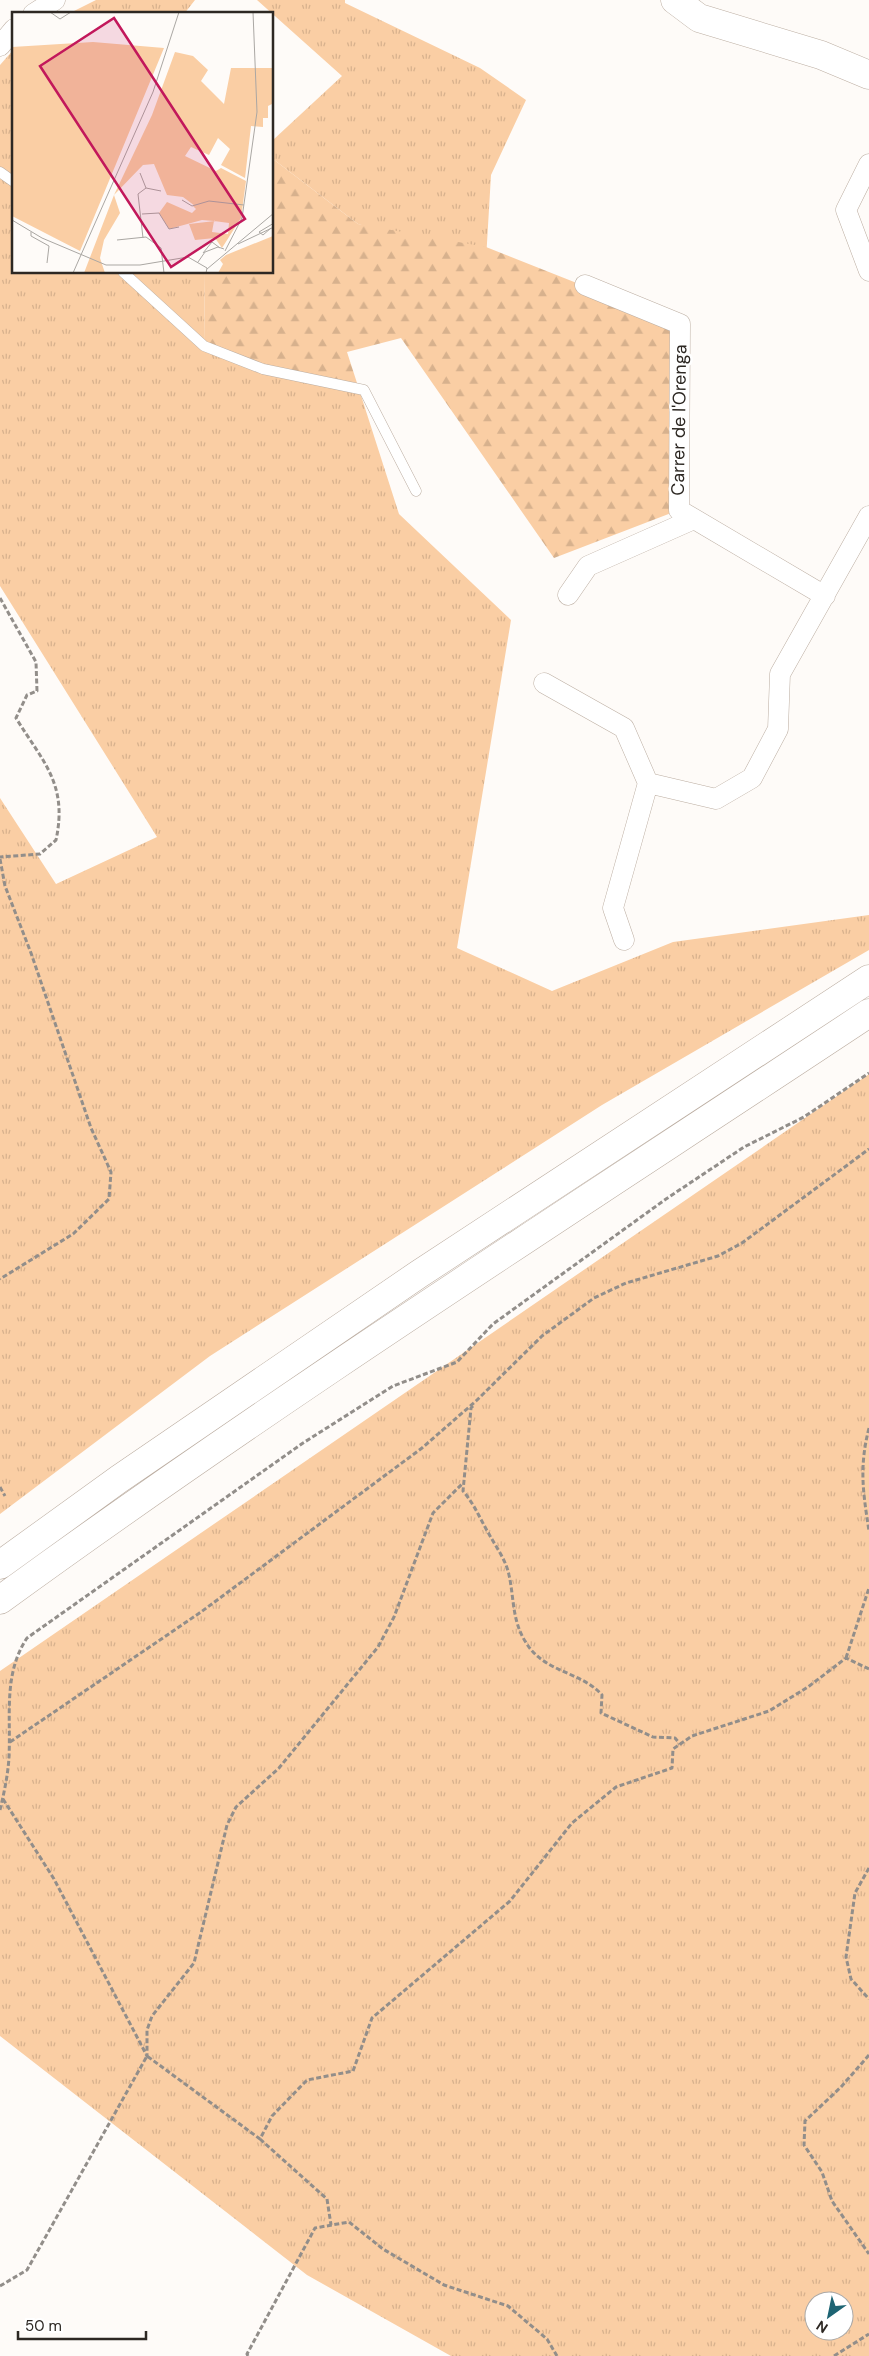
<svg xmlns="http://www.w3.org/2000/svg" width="869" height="2356" font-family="'DM Sans',sans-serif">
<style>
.grass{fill:url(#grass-tufts);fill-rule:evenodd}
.forest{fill:url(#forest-firs)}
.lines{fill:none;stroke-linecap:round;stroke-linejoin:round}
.service-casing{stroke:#bcaea2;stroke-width:11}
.minor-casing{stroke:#bcaea2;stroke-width:21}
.secondary-casing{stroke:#bcaea2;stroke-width:29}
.motorway-casing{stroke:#bcaea2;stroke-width:29}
.path{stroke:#928e8a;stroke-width:3;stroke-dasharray:5 2.5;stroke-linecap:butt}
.service{stroke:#fff;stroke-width:10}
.minor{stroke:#fff;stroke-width:20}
.secondary{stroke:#fff;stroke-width:28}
.motorway{stroke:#fff;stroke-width:28}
.labels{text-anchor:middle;stroke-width:5;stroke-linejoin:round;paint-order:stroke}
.street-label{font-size:18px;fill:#2d2823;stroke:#fff}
.inset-road{fill:none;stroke:#aaa7a3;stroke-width:1}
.view{fill:#c2185b;fill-opacity:0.15;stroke:#c2185b;stroke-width:2.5}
.inset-edge{fill:none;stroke:#2d2823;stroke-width:2.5}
</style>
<defs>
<pattern id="grass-tufts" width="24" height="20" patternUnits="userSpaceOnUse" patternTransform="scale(1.25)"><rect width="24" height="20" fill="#facea4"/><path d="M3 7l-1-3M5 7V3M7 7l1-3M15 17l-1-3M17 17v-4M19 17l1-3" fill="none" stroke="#d7b18d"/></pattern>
<pattern id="forest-firs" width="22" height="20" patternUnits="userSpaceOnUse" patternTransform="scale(1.25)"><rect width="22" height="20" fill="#facea4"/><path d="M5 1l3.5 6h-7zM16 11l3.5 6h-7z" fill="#d7b18d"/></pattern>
</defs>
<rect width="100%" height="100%" fill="#fefbf8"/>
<path class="grass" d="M96 0H195L184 14H68Z
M257 0H345V3L480 68 526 100 491 175 486 260 358 224 273 159V140L342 76Z
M14 49V272L205 273 204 346 263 369 357 383 399 514 511 620 457 948 552 991 673 942 869 915V950L602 1105 210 1356 0 1514V798L56 884 157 837 0 586V65Z
M869 1074V2356H451L307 2275 0 2036V1671ZM814 2301H844V2331H814Z"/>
<path class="forest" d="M273 159 358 224 486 247 680 324 679 510 554 558 401 338 347 352 357 383 263 369 204 346 205 273 272 272Z"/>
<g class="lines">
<defs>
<path id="service" d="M0 172 14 182
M123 272 204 346 263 369 364 390 416 491"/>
<path id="minor" d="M33 14 55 0
M0 46 14 29
M869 164 846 210 869 271
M585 285 680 324 679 510 825 596
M568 595 588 566 694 519
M544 683 624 728 648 783 613 908 624 940
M648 783 716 799 752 778 778 729 780 674 869 516"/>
<path id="secondary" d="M675 0 699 18 821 55 869 75"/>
<path id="motorway" d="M0 1565 119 1479 419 1274 869 979
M0 1600C283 1394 578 1206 869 1013"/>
</defs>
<use href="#service" class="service-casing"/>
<use href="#minor" class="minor-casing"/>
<use href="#secondary" class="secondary-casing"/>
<use href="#motorway" class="motorway-casing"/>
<path class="path" d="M0 598 36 662 37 691 27 695 16 718C43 762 68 784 56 840L40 854 0 857
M0 859 5 886 31 953 91 1128 111 1172 109 1199 73 1234 0 1279
M473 1406 471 1408 463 1491C475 1505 480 1519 489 1534 496 1547 506 1560 509 1575 514 1597 512 1620 525 1641 543 1673 581 1671 602 1695L601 1713 653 1737 675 1738 680 1744
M869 1428C859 1467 863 1492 869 1531
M0 1487 5 1496
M846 1658 869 1588
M10 1742 201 1612 422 1448 476 1401 542 1336 594 1298 626 1283 718 1256 742 1243 869 1149
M3 1799 54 1879 147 2056V2030L152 2016 194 1963 227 1825 236 1807 279 1768 378 1647 394 1617 433 1513 463 1483
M0 1810C4 1793 8 1775 9 1757 11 1716 3 1674 27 1638L303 1443 393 1386 457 1362 493 1324 666 1199 744 1147 804 1117 869 1073
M869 1868 855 1893 846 1957 851 1979 869 1999
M869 2055 841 2087 805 2121 804 2145 822 2172 832 2201 869 2254
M260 2139 327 2199 331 2225
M0 2286 27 2270 147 2056 260 2139 272 2116 307 2080 353 2071 372 2018 510 1901 572 1823 616 1787 672 1768 673 1749 692 1736 769 1711 808 1687 846 1658 869 1669
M248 2356 247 2354 315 2228 349 2222 383 2249 444 2285 508 2306 547 2339 557 2356
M834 2356 869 2334"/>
<use href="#service" class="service"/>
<use href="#minor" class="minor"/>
<use href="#secondary" class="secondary"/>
<use href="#motorway" class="motorway"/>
</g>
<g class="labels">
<g class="street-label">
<text transform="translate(679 420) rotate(-89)" y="6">Carrer de l'Orenga</text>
</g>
</g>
<g transform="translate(12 12)">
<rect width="261" height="261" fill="#fefbf8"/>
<path d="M81 30 152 36 68 239 0 204V35ZM163 40 181 44 196 58 189 69 212 92 219 56H261L260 92 256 94V106H251V115L239 114 233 166 209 153 218 137 206 126 197 143 179 135 173 144 204 159 209 156 234 169 229 206 210 236 203 226 183 228 177 212 203 209 171 185 155 183 142 152 131 153 102 183 108 201 92 228 88 246 93 261H72L102 183 140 103ZM202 209 217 211 216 222 200 220ZM261 224V261H206L211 252 208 248 214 243Z" fill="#facea4" fill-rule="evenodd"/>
<path d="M197 189 205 203 202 209 190 208 157 217 147 201 155 190 180 201 184 197 181 194Z" fill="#facea4"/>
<path class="inset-road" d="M38 0 48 7 59 0M128 161 134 176 149 179M170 188 180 194 197 189 232 193M130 202 147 201 157 217 167 215M0 208 30 226 94 253H128L176 245 195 256 194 261M259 216 251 223 247 220 262 211M19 220V224L37 234 35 251M131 226 126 182 134 176M105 228 134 225 149 236 152 261M226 232 262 215M213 239 230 206 245 100 241 0M191 241 200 230 208 236M186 250 193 240 206 235 212 237M195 257 262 201M61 261 141 80 167 0"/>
<path class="view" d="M102 6 233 207 159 255 28 54Z"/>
<rect width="261" height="261" class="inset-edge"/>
</g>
<g transform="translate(829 2316) rotate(213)"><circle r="24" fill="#ffffff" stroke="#aba9a7"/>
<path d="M0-4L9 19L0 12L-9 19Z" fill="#1d6473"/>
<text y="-8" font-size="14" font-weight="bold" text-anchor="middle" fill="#2d2823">N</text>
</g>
<path d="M18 2331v8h128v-8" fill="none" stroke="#2d2823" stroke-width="2.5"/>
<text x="25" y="2331" font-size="15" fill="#2d2823" stroke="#ffffff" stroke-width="4" paint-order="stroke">50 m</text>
</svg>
